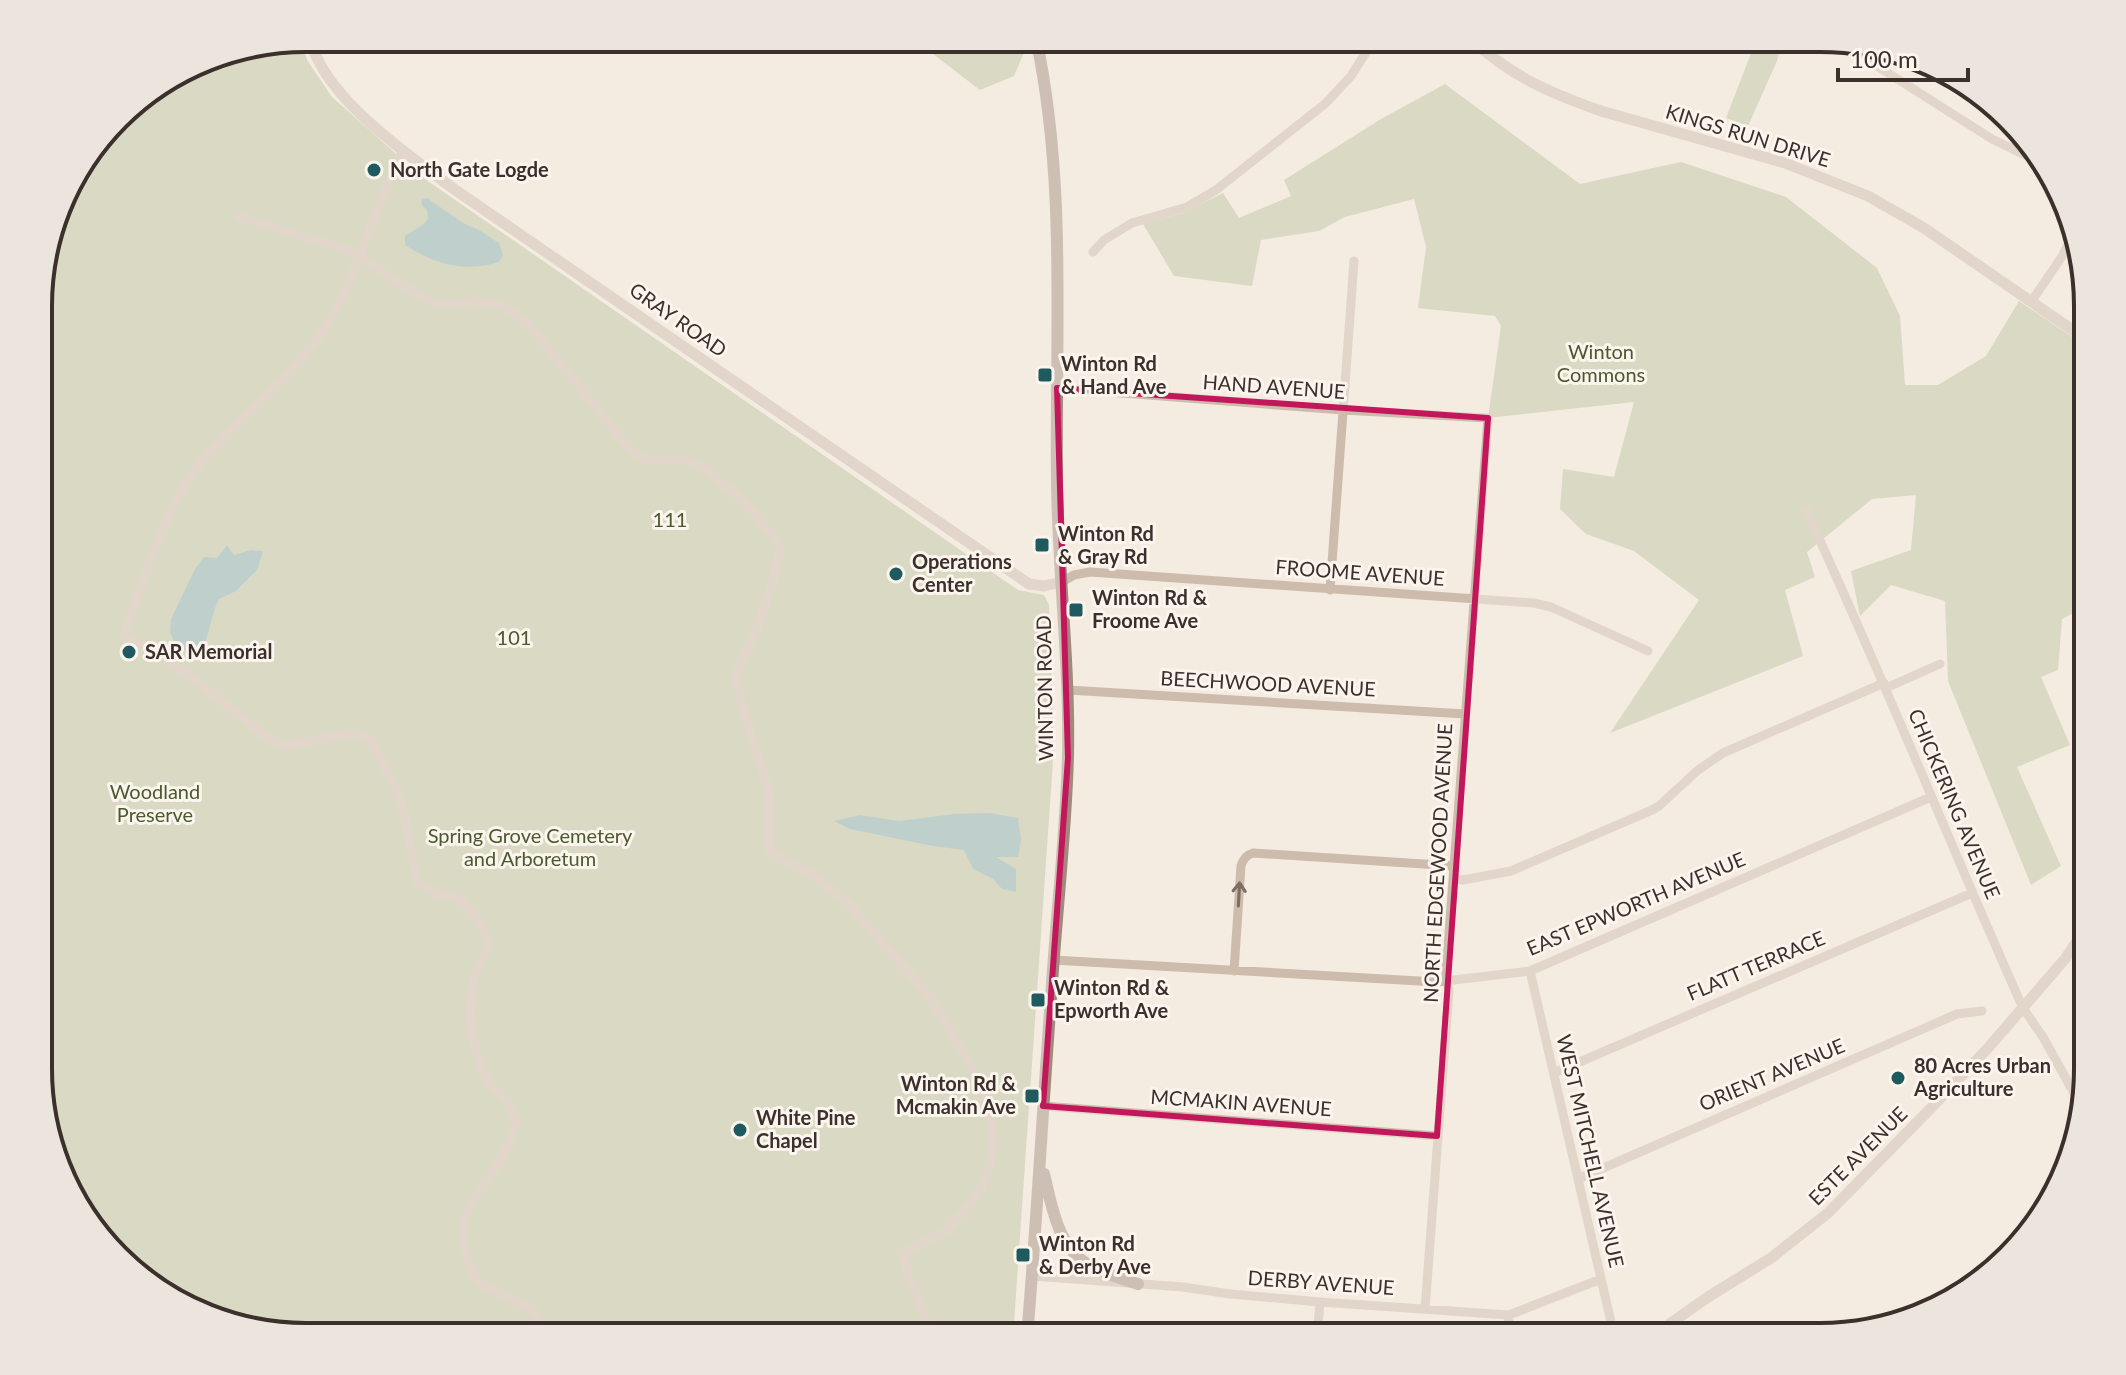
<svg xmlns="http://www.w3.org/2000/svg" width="2126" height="1375" font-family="Lato,sans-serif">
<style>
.green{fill:#b8c4a0}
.water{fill:#7fb0b2}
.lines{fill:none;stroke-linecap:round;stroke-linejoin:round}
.minor{stroke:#cdbbac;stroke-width:9}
.tertiary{stroke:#cdbbac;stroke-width:11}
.secondary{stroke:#a18a7d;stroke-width:12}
.oneway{stroke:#7d6f65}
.marked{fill:none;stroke:#c2185b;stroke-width:6;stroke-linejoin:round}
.poi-dot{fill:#1f5a5e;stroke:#fbf5ee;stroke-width:3}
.labels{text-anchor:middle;stroke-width:6;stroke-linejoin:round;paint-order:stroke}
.street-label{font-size:20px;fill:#3b302b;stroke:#fbf5ee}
.poi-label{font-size:20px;font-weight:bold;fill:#3b302b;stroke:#fbf5ee;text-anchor:start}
.park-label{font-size:20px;fill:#4a5a2e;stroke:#fbf5ee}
.rim{fill:none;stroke:#3b302b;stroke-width:4}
</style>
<rect width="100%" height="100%" fill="#f4ebe1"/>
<path class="green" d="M912 38H1030L1014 76 980 90Z
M1751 38H1783L1777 61 1748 126 1726 118 1750 56Z
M301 39 307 60 332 97 422 177 1018 590 1044 595 1049 605 1054 747 1013 1337H306L220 1323 157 1292 74 1203 40 1103V272L66 187 129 105 204 58Z
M1445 84 1580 184 1681 162 1786 197 1877 268 1900 316 1905 385H1938L1986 356 2019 301 2087 347V606L2062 619 2058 670 2041 677 2070 745 2017 767 2061 866 2031 885 1948 681 1945 601 1891 585 1860 616 1851 571 1911 550 1916 495 1872 499 1807 552 1815 577 1785 590 1803 656 1610 733 1699 600 1634 551 1586 534 1560 509 1563 469 1614 477 1634 402 1488 418 1501 326 1495 316 1418 308 1426 247 1414 199 1345 217 1319 231 1261 240 1252 286 1174 276 1143 224 1183 213 1223 193 1239 218 1291 196 1284 180 1381 119Z"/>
<path class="water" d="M427 198 463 223 479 230 499 243 503 255 499 262C465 273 434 264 405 245V236L424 224 428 218 427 211 421 204 422 199Z
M227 545 234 555 251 550 263 551 257 570 236 591 219 599C210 616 211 635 200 652L192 654 175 644 170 632 171 619 195 569 204 557 217 558Z
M989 813 1018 818 1021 840 1018 857H996L1016 869V892L1002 889 993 879 973 869 964 850 933 846 850 829 834 821 860 815 899 821 954 814Z"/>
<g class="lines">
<path class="minor" d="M1847 47 1992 139 2044 164
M403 150C391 178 378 206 368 235 356 265 346 295 328 323 292 381 234 418 194 472 163 514 143 584 124 634L194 679 266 737 285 746 347 734H359L368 739 375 748 398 793 405 818 417 882 435 893 460 899 475 915 487 937 488 947 474 978 472 990 470 1011 471 1031 482 1070 488 1081 509 1105 517 1122C512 1135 507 1150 499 1162 480 1194 452 1214 467 1257 470 1264 473 1274 477 1279 493 1298 553 1303 538 1337
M239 217 348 250C378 265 403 291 435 303 445 306 455 303 466 302 492 298 510 308 529 325L631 451 645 460 668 459 686 460 705 469 744 502 777 540 780 548 774 577 757 629 736 674 737 685 746 719 769 792V850L782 859 809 873 847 902 930 997 972 1068 987 1109 992 1125 993 1153 982 1188 964 1211 947 1230 910 1249 904 1257 909 1278 923 1309 931 1337
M1093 252 1104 240 1132 223 1187 207 1216 190 1326 103 1351 76 1375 38
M2031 302 2061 258 2072 237
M1057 388 1343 410 1488 418 1446 973 1449 991 1425 1309
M1806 510C1882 674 1949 842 2023 1008L2043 1037 2081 1106
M1062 582 1074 575 1090 572 1534 603 1551 607 1648 651
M1330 590 1354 261
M1886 688 1940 664
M1068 690 1465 714
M1453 879 1463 880 1511 871 1652 810 1659 806 1698 770 1723 753 1884 683
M1053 960 1437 982 1530 971 1931 797
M1234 971 1241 866C1243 859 1246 855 1253 853L1454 866
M1530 971 1611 1322 1621 1337
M1554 1073 1972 893
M1043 1106 1437 1136
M1578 1179 1957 1014 1982 1011
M1032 1276 1183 1287 1230 1294 1320 1302 1509 1315 1601 1279
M1317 1337 1320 1302
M1507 1337 1509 1315"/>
<path class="tertiary" d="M310 38C322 96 408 155 454 189L1029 584 1044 586 1062 582
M1470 38C1510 76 1550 93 1601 111L1785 163 1868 196 1924 228 2087 340
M1651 1337 1708 1297 1771 1258 1828 1213 1935 1104 1988 1048 2065 959 2087 926"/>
<path class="secondary" d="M1044 1174C1053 1211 1058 1251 1096 1269 1109 1275 1124 1279 1138 1284
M1027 1337C1037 1219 1043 1102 1052 984 1057 908 1066 832 1068 756 1070 664 1058 573 1057 481 1055 334 1067 183 1036 38"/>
</g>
<defs><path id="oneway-shaft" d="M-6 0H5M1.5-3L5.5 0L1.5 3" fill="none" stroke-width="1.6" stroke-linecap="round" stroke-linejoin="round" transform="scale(2)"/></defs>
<use class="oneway" href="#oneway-shaft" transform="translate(1239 894) rotate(-87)"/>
<path d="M0 0H2126V1375H0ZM1057 388 1488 418 1437 1136 1043 1106 1068 758Z" fill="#f4ebe1" fill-opacity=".55" fill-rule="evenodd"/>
<path class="marked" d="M1057 388 1488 418 1437 1136 1043 1106 1068 758Z"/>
<g class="poi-dot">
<circle cx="374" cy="170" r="8"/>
<rect x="1037" y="367" width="16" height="16" rx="4"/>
<rect x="1034" y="537" width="16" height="16" rx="4"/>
<circle cx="896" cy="574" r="8"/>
<rect x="1068" y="602" width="16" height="16" rx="4"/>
<circle cx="129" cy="652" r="8"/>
<rect x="1030" y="992" width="16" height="16" rx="4"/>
<circle cx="1898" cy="1078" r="8"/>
<rect x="1024" y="1088" width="16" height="16" rx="4"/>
<circle cx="740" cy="1130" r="8"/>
<rect x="1015" y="1247" width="16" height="16" rx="4"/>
</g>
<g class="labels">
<g class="street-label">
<text transform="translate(1748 136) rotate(17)" y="7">KINGS RUN DRIVE</text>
<text transform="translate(678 320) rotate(35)" y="7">GRAY ROAD</text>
<text transform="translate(1274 387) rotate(4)" y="7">HAND AVENUE</text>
<text transform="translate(1360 573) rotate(4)" y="7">FROOME AVENUE</text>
<text transform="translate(1268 684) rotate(3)" y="7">BEECHWOOD AVENUE</text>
<text transform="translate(1045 688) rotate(-91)" y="7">WINTON ROAD</text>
<text transform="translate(1954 804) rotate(67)" y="7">CHICKERING AVENUE</text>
<text transform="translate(1438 863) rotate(-87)" y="7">NORTH EDGEWOOD AVENUE</text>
<text transform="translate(1636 904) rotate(-23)" y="7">EAST EPWORTH AVENUE</text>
<text transform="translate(1756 966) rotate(-23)" y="7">FLATT TERRACE</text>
<text transform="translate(1772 1075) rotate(-23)" y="7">ORIENT AVENUE</text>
<text transform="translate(1241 1103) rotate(4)" y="7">MCMAKIN AVENUE</text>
<text transform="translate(1590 1151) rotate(77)" y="7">WEST MITCHELL AVENUE</text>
<text transform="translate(1858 1156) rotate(-45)" y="7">ESTE AVENUE</text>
<text transform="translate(1321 1283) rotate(4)" y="7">DERBY AVENUE</text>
</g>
<g class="poi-label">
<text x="390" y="177">North Gate Logde</text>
<text x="1061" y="371">Winton Rd<tspan x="1061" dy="23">&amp; Hand Ave</tspan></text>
<text x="1058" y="541">Winton Rd<tspan x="1058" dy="23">&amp; Gray Rd</tspan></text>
<text x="912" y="569">Operations<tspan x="912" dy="23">Center</tspan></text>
<text x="1092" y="605">Winton Rd &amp;<tspan x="1092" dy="23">Froome Ave</tspan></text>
<text x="145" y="659">SAR Memorial</text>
<text x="1054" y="995">Winton Rd &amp;<tspan x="1054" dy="23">Epworth Ave</tspan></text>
<text x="1914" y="1073">80 Acres Urban<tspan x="1914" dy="23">Agriculture</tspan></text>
<text x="1016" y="1091" text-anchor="end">Winton Rd &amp;<tspan x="1016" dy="23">Mcmakin Ave</tspan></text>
<text x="756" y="1125">White Pine<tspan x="756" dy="23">Chapel</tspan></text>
<text x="1039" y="1251">Winton Rd<tspan x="1039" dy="23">&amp; Derby Ave</tspan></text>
</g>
<g class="park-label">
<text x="1601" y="359">Winton<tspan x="1601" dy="23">Commons</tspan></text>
<text x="670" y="527">111</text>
<text x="514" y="645">101</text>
<text x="155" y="799">Woodland<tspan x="155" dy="23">Preserve</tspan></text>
<text x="530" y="843">Spring Grove Cemetery<tspan x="530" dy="23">and Arboretum</tspan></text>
</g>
</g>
<path d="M0 0H2126V1375H0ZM306 52H1820A254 254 0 0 1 2074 306V1069A254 254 0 0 1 1820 1323H306A254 254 0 0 1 52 1069V306A254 254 0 0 1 306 52Z" fill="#ece5de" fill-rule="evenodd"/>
<path class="rim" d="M306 52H1820A254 254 0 0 1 2074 306V1069A254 254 0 0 1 1820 1323H306A254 254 0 0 1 52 1069V306A254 254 0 0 1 306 52Z"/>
<path d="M1838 68v12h130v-12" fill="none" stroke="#3b302b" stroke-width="4"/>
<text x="1850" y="68" font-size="24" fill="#3b302b" stroke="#fbf5ee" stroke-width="6" paint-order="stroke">100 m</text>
</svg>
